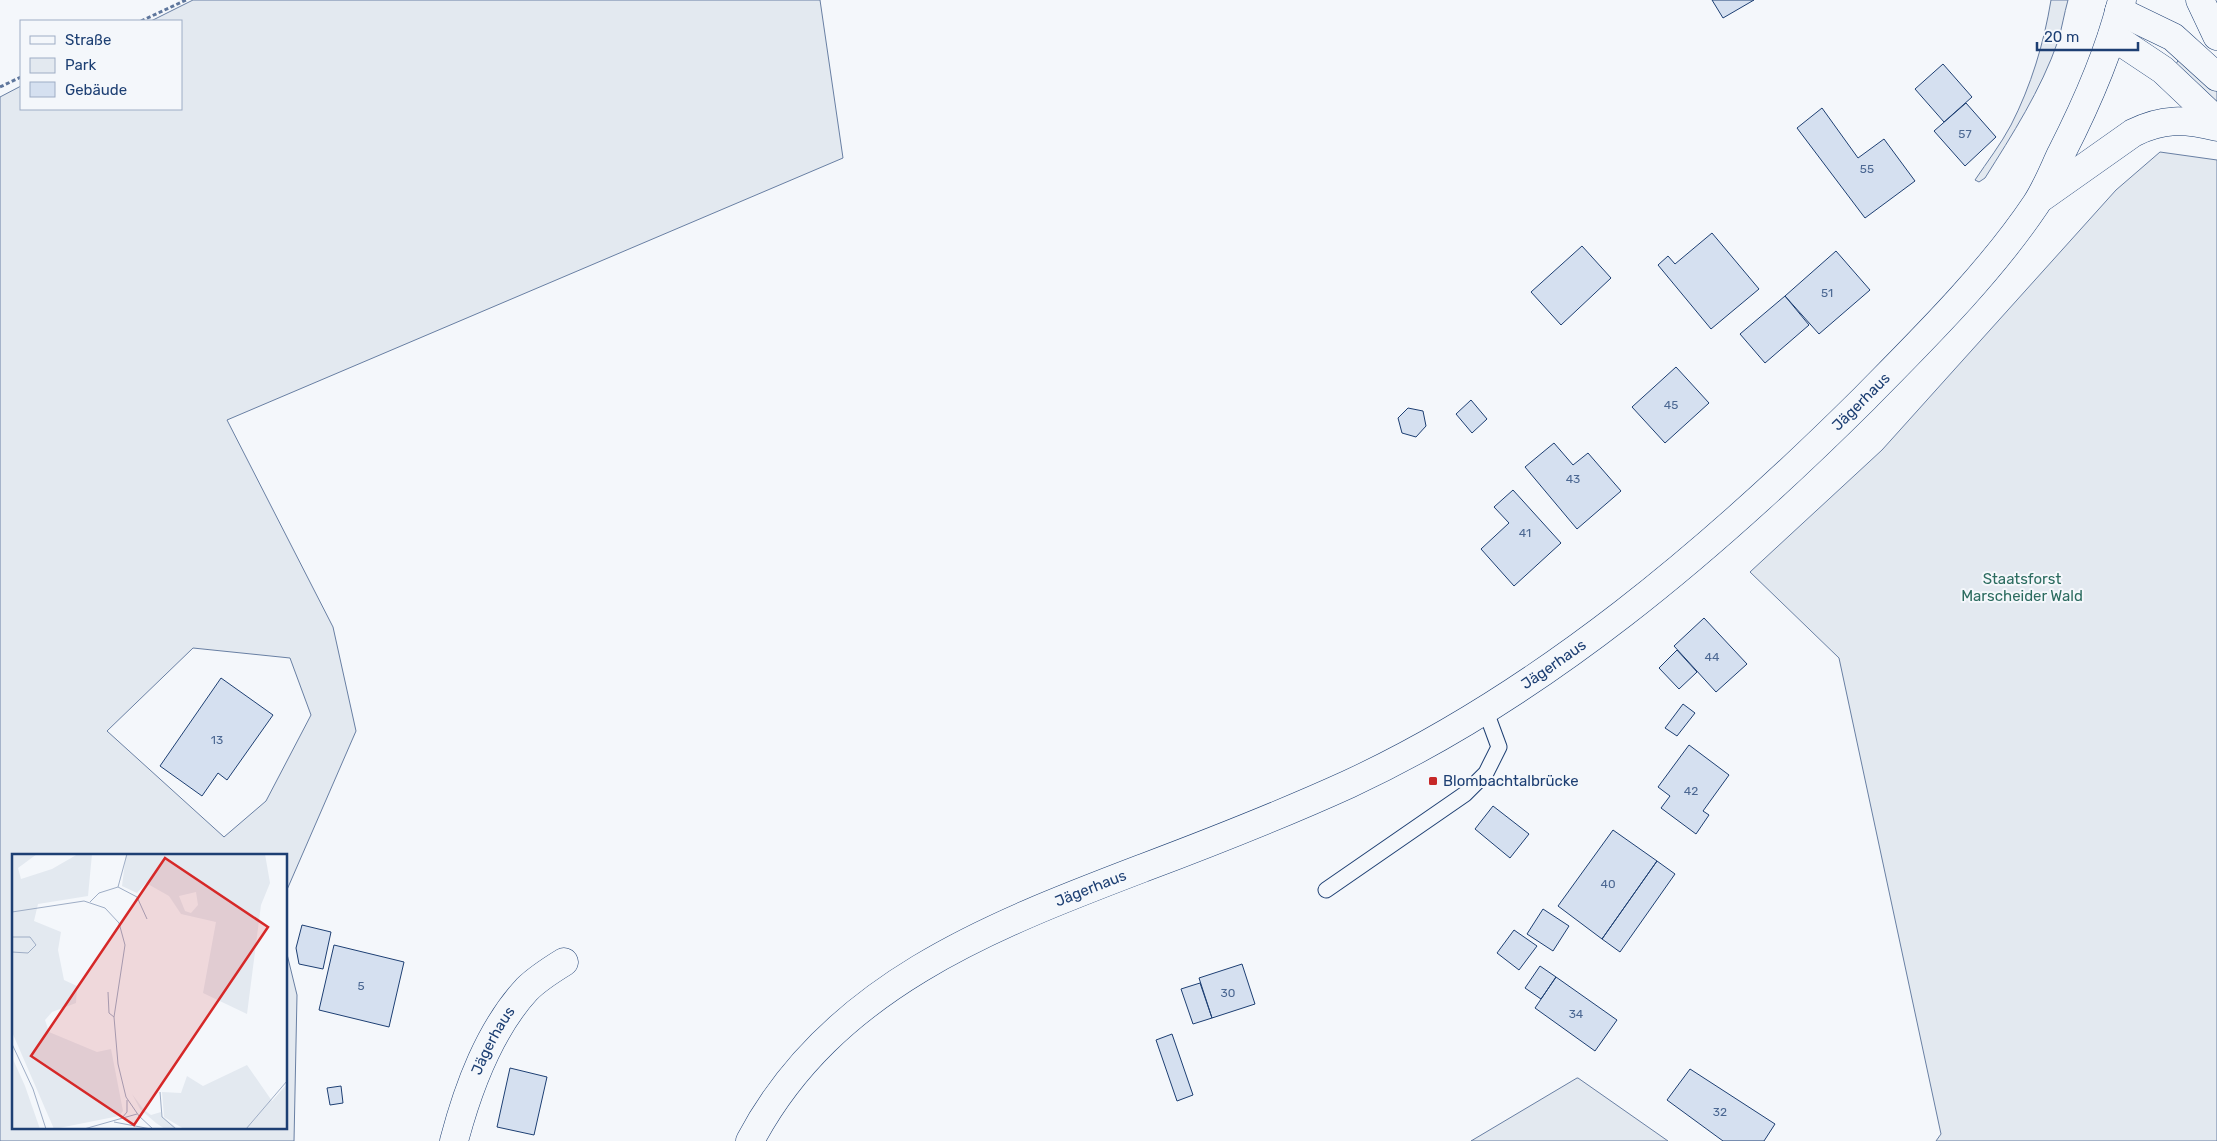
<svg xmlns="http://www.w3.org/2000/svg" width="2217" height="1141" font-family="Rubik,sans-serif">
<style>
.green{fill:#e3e9f0;stroke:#687fa3;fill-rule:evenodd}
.building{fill:#d5e0f0;stroke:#1d3f73}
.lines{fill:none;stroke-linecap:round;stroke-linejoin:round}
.service-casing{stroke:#1d3f73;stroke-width:17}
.minor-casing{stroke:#1d3f73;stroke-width:29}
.primary-casing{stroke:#1d3f73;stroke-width:29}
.path{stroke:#5e769c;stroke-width:3;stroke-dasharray:4 2.5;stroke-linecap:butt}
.service{stroke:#f4f7fb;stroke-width:15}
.minor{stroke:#f4f7fb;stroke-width:28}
.primary{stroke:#f4f7fb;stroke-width:28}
.poi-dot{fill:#c62828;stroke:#f4f7fb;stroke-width:2}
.labels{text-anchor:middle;stroke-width:4;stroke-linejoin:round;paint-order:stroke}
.number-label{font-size:12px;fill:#4b6792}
.street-label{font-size:15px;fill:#1d3f73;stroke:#f4f7fb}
.park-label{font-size:15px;fill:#2c6c60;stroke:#f4f7fb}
.poi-label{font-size:15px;fill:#1d3f73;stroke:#f4f7fb;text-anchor:start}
.inset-road{fill:none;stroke:#9eadc5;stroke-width:1}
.view{fill:#d62828;fill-opacity:0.15;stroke:#d62828;stroke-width:2.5}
.inset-edge{fill:none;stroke:#1d3f73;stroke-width:2.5}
</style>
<rect width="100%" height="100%" fill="#f4f7fb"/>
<path class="green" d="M193 0H820L843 158 227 420 333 627 356 731 286 892V855H14V1127H286V950L297 995 294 1141H0V97L21 86V109H181V21H151ZM193 648 290 658 311 715 266 801 224 837 107 731Z
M2051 0H2068C2064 14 2062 28 2058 41 2041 90 2012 135 1985 178L1979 182 1975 180C1987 162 2001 144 2011 125 2031 86 2044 43 2051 0Z
M2179 59 2217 90V103L2176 64Z
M2160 152 2217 160V1141H1936L1941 1134 1839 658 1750 572 1882 450 2116 190Z
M1578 1078 1668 1141H1471L1577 1078Z"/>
<path class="building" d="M1712 0H1754L1723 18Z
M1943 64 1972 97 1944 122 1915 89Z
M1966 103 1996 137 1965 166 1934 131Z
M1822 108 1858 158 1884 139 1915 181 1865 218 1797 128Z
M1712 233 1759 289 1711 329 1658 265 1668 256 1675 264Z
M1582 246 1611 278 1561 325 1531 292Z
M1836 251 1870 290 1819 334 1785 296Z
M1785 296 1809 325 1765 363 1740 334Z
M1676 367 1709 403 1665 443 1632 407Z
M1471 400 1487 419 1472 433 1456 414Z
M1408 408 1423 411 1426 426 1416 437 1402 433 1398 418Z
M1554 443 1573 465 1588 453 1621 491 1577 529 1525 467Z
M1513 490 1561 543 1514 586 1481 549 1509 523 1494 507Z
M1704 618 1747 664 1716 692 1674 646Z
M1677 650 1697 672 1679 689 1659 668Z
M221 678 273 715 227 780 218 773 202 796 160 766Z
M1683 704 1695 713 1677 736 1665 728Z
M1689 745 1729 775 1703 811 1709 815 1696 834 1661 808 1670 796 1658 787Z
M1493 806 1529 834 1510 858 1475 829Z
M1613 830 1657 861 1602 939 1558 906Z
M1657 861 1675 874 1620 952 1602 939Z
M1543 909 1569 926 1553 951 1527 934Z
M302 925 331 932 323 969 299 964 296 948Z
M1514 930 1537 946 1519 970 1497 953Z
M334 945 404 962 389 1027 319 1010Z
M1242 964 1255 1004 1212 1018 1199 978Z
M1540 966 1556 977 1541 999 1525 988Z
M1556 977 1617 1020 1595 1051 1535 1008Z
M1200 983 1212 1018 1193 1024 1181 989Z
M1172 1034 1193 1095 1177 1101 1156 1040Z
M510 1068 547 1077 534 1135 497 1127Z
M1690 1069 1775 1124 1764 1141H1723L1667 1100Z
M341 1086 343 1103 330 1105 327 1088Z"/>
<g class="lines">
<defs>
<path id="service" d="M1326 890 1465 794 1486 773 1499 747 1485 709"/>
<g id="minor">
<path id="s1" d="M454 1141C468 1088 489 1030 527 989 538 978 551 970 564 962"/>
</g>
<g id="primary">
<path d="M2200 0 2217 36"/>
<path d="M2119 11 2173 37 2217 77"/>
<path d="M2112 36 2163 70 2217 121"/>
<path d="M2041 198 2133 133C2163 118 2185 119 2217 127"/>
<path id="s2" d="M750 1141C831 987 991 926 1143 868 1212 842 1281 815 1349 784 1544 693 1713 549 1865 398 1924 338 1989 274 2036 204 2046 189 2053 171 2061 154 2086 105 2109 54 2122 0"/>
</g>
</defs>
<use href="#service" class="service-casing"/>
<use href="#minor" class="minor-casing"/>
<use href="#primary" class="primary-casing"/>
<path class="path" d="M141 21 186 0
M0 87 21 77"/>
<use href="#service" class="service"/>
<use href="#minor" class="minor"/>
<use href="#primary" class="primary"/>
</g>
<rect class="poi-dot" x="1428" y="776" width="10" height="10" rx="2.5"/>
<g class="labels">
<g class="number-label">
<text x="1965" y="138">57</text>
<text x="1867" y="173">55</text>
<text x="1827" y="297">51</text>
<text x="1671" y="409">45</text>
<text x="1573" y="483">43</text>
<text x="1525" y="537">41</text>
<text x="1712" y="661">44</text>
<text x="217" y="744">13</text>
<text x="1691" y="795">42</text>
<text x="1608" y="888">40</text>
<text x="361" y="990">5</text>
<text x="1228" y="997">30</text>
<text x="1576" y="1018">34</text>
<text x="1720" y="1116">32</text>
</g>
<g class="street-label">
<text dy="5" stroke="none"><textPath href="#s2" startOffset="1355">Jägerhaus</textPath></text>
<text dy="5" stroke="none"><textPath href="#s2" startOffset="950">Jägerhaus</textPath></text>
<text dy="5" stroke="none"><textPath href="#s2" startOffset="434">Jägerhaus</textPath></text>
<text dy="5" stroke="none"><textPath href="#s1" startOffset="108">Jägerhaus</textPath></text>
</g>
<g class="park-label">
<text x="2022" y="584">Staatsforst<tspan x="2022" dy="17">Marscheider Wald</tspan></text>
</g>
<g class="poi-label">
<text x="1443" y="786">Blombachtalbrücke</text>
</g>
</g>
<g transform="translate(12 854)">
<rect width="275" height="275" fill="#f4f7fb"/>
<path d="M0 0H25L6 14 9 25 40 15 66 0H80L76 42 26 50 22 67 49 78 46 96 52 126 65 132 64 149 40 158 33 166 37 178 85 198 99 195 111 257 107 262 42 275 0 178ZM114 0H253L258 29 249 51 235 160 191 139 204 68 169 60 157 42 134 29 125 39 110 32ZM184 38 186 51 179 59 173 57 167 42ZM0 203 13 232 28 275H0ZM235 211 260 247 275 230V275H172L152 263 150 238 169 239 175 222 191 232ZM120 240 132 256 139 261 149 258 150 262 166 275H153L144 269 128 255Z" fill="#e3e9f0" fill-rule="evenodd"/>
<path class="inset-road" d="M106 33 125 43 135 65M106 33 115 0M78 48 87 39 106 33M0 58 72 47 93 54 107 69 113 91 102 163 106 210 114 243 127 262 141 275M0 83H18L24 91 16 99 0 98M96 138 97 159 102 163M0 190 21 235 34 275M148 238 150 263 164 275M110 264 115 258V246M102 268 139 275M72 275 125 260M234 275 275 227"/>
<path class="view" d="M153 4 256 73 122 271 19 202Z"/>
<rect width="275" height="275" class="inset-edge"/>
</g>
<rect x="20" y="20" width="162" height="90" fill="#f4f7fb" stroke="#9eadc5"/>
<rect x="30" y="36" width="25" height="8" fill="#f4f7fb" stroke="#9eadc5"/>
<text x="65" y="45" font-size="15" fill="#1d3f73">Straße</text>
<rect x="30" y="58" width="25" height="15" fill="#e3e9f0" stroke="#9eadc5"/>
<text x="65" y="70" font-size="15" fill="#1d3f73">Park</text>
<rect x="30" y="82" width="25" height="15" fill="#d5e0f0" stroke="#9eadc5"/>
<text x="65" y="95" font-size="15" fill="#1d3f73">Gebäude</text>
<path d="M2037 42v8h101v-8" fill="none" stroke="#1d3f73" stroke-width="2.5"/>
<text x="2044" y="42" font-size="15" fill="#1d3f73" stroke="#f4f7fb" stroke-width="4" paint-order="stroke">20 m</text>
</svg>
